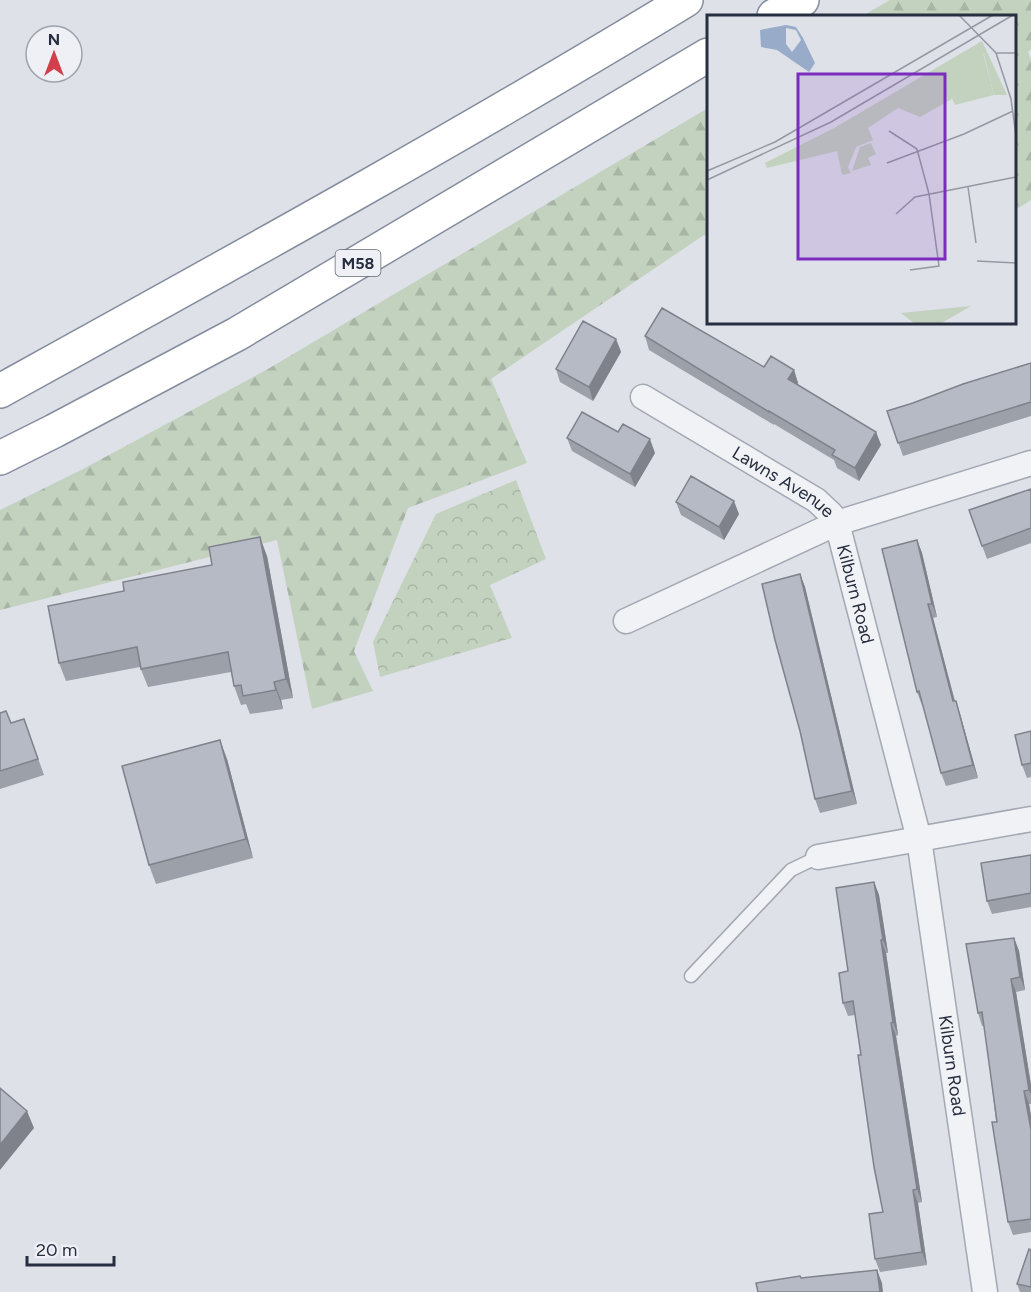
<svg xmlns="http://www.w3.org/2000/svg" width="1031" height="1292" font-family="Figtree,sans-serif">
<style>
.forest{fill:url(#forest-firs)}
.park{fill:url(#park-crowns)}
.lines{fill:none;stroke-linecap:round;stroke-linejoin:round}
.lane-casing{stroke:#a3a8b2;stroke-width:15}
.street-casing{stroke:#a3a8b2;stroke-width:27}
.highway-casing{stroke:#858d9f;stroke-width:36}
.lane{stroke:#f1f2f6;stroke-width:12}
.street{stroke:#f1f2f6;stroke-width:24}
.highway{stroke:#fff;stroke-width:33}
.wall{fill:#9ca0a9}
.shaded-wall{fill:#7f828a}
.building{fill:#b5bac5;stroke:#7f828a;stroke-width:1.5}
.labels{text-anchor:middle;stroke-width:4.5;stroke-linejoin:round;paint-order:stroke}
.shield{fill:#eef0f6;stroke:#636876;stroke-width:1.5}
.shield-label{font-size:16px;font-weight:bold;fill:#272e3f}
.street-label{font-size:18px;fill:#272e3f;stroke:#eef0f6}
.inset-road{fill:none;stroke:#9599a4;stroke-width:1.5}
.view{fill:#7b2cbf;fill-opacity:0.15;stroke:#7b2cbf;stroke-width:3}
.inset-edge{fill:none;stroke:#272e3f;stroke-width:3}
</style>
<defs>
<pattern id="forest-firs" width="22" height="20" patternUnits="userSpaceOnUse" patternTransform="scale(1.5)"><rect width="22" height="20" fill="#c3d2bf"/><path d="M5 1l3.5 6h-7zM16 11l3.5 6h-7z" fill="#a8b5a5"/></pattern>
<pattern id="park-crowns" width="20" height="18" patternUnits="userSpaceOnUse" patternTransform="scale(1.5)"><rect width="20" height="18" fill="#c3d2bf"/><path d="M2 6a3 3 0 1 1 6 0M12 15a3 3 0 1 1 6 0" fill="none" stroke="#a8b5a5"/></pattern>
</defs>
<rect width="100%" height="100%" fill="#dee1e8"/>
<path class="forest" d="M890 0H1031V49L1028 52 1031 59V200L1015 210 1014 16H862Z
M708 108V237L704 235 491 379 527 463 408 508 354 651 373 691 312 709 277 540 0 610V510L83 469 268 369Z"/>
<path class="park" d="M516 480 546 559 490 585 512 638 380 677 373 642 436 514Z"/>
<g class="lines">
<defs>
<path id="lane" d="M691 976 791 870 818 857"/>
<g id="street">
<path id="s1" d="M643 397 816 500 831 514 837 523 919 839 985 1292"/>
<path d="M626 621 837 523 1031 463"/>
<path d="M818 857 1031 819"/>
</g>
<path id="highway" d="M774 16 802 0
M0 391C230 264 461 137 686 0
M0 458 54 431 237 334 708 55"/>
</defs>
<use href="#lane" class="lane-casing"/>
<use href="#street" class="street-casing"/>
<use href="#highway" class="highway-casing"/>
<use href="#lane" class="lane"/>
<use href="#street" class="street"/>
<use href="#highway" class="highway"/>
</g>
<path class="wall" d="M645 336 764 367 794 370 798 383V385L876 432 881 445 859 481 837 468 834 460 774 424V425L649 350Z
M616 339 621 352 593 401 560 382 556 369Z
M1031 363V416L903 456 887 411 913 403Z
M567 438 655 453 635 487 572 451Z
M1031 489V543L987 559 969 510Z
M676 502 739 514 724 540 681 515Z
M917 540 922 553 937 617 933 618 955 701 960 714 978 778 946 786 941 773 923 704 922 705 917 692Z
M267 556 293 698 281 700 283 709 250 714 246 704 241 705 234 686 231 672 148 687 140 667 66 681 59 663 124 591Z
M800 574 805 587 857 804 820 813 815 799Z
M0 713 11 723 24 719 44 775 0 789Z
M1031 731V777L1027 778 1022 765Z
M227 759 253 858 156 884 149 865Z
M1031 855V907L992 914 987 901Z
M874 882 879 895 888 953H886L898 1035 896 1036 922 1202 918 1203 927 1265 880 1272 875 1259 883 1212 855 1015 848 1016 843 1003 848 971Z
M1014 938 1019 951 1025 990 1016 992 1031 1085V1104H1029L1031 1116V1232L1013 1235 1008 1222 990 1070 984 1026H982L978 1013Z
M1031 1250V1292H1020L1017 1284Z"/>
<path class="shaded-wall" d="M616 339 621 352 593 401 589 387Z
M794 370 798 383 793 392 788 379Z
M876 432 881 445 859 481 855 468Z
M650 439 655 453 635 487 630 474Z
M734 501 739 514 724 540 719 527Z
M260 537 267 556 293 698 286 679Z
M917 540 922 553 937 617 932 604Z
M800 574 805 587 857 804 852 791Z
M928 604 933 618 958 714 953 701Z
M274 682 281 700 283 709 276 690Z
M956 701 960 714 978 778 973 765Z
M220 740 227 759 253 858 246 839Z
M874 882 879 895 888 953 883 940Z
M1014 938 1019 951 1025 990 1020 977Z
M881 940 886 953 898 1035 893 1022Z
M1011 979 1016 992 1031 1085V1095L1029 1090Z
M891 1023 896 1036 922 1202 917 1189Z
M1024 1091 1029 1104 1031 1116V1130Z
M27 1111 34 1128 0 1170V1145Z
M913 1190 918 1203 927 1265 922 1252Z
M877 1270 882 1283 883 1292H880Z"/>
<path class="building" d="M662 308 764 367 771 356 794 370 788 379 876 432 855 468 832 455 835 450 769 411V412L645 336Z
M583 321 616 339 589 387 556 369Z
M1031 363V402L898 443 887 411 913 403 963 384Z
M582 412 618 432 623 424 650 439 630 474 567 438Z
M691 476 734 501 719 527 676 502Z
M1031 489V528L982 546 969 510Z
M260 537 286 679 274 682 276 690 243 696 241 685 234 686 228 652 141 669 137 647 59 663 48 606 124 591 123 582 212 565 209 547Z
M917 540 932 604H928L953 701H956L973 765 941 773 919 691 917 692 882 549Z
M800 574 852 791 815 799 800 731 775 640 762 584Z
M6 711 11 723 24 719 38 759 0 771V713Z
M1031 731V763L1022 765 1015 735Z
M220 740 246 839 149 865 122 766Z
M1031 855V893L987 901 981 863Z
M874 882 883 940H881L893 1022 891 1023 917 1189 913 1190 922 1252 875 1259 869 1214 883 1212 874 1167 858 1055H861L853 1001 843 1003 839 973 848 971 836 888Z
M1014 938 1020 977 1011 979 1029 1090 1024 1091 1031 1130V1219L1008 1222 992 1122H997L990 1070 982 1012 978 1013 966 944Z
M0 1088 27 1111 0 1145Z
M1029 1249 1031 1250V1287L1017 1284Z
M877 1270 880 1292H758L756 1283 800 1276 801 1278Z"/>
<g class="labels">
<rect class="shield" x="335.5" y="250" width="45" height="26" rx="4.5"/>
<g class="shield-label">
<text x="358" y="269">M58</text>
</g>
<g class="street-label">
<text dy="6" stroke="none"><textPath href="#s1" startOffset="164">Lawns Avenue</textPath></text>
<text dy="6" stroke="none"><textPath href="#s1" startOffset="306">Kilburn Road</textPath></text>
<text dy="6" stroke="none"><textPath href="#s1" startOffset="788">Kilburn Road</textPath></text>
</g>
</g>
<g transform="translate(707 15)">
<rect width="309" height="309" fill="#dee1e8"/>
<path d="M275 26 300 80H287L277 39 238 66 245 84 213 102 191 93 161 113 166 125 149 132 141 152 144 158 135 160 130 136 60 153 58 148 129 112ZM264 291 233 309H208L194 298Z" fill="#c3d2bf"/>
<path d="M164 128 169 139 161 143 164 150 145 156 153 132Z" fill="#c3d2bf"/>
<path d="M276 38 287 80 248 90 237 66Z" fill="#c3d2bf"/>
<path d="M79 10 89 12 96 23 108 48 102 57 70 35 54 32 53 15ZM79 13 89 15 94 25 85 37 79 29Z" fill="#98acc9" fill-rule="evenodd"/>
<path class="inset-road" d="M252 0 289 38 304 84 309 121M289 38H309M182 116 210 134M180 148 257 119 306 96M0 156 68 127 286 0M0 165 124 107 306 0M261 172 269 228M189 199 208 182 309 162M270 246 309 248M203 255 232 251 222 179 210 134"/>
<path class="view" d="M91 59H238V244H91Z"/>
<rect width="309" height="309" class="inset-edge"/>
</g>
<g transform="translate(54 54)"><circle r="28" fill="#eef0f6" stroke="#9ea2ad" stroke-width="1.5"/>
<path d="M0-4.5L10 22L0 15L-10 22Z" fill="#d1404a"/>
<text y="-9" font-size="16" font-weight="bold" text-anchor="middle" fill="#272e3f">N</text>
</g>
<path d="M27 1256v9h87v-9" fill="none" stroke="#272e3f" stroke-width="3"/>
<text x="36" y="1256" font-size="18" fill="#272e3f" stroke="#eef0f6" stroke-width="4.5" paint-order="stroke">20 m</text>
</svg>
